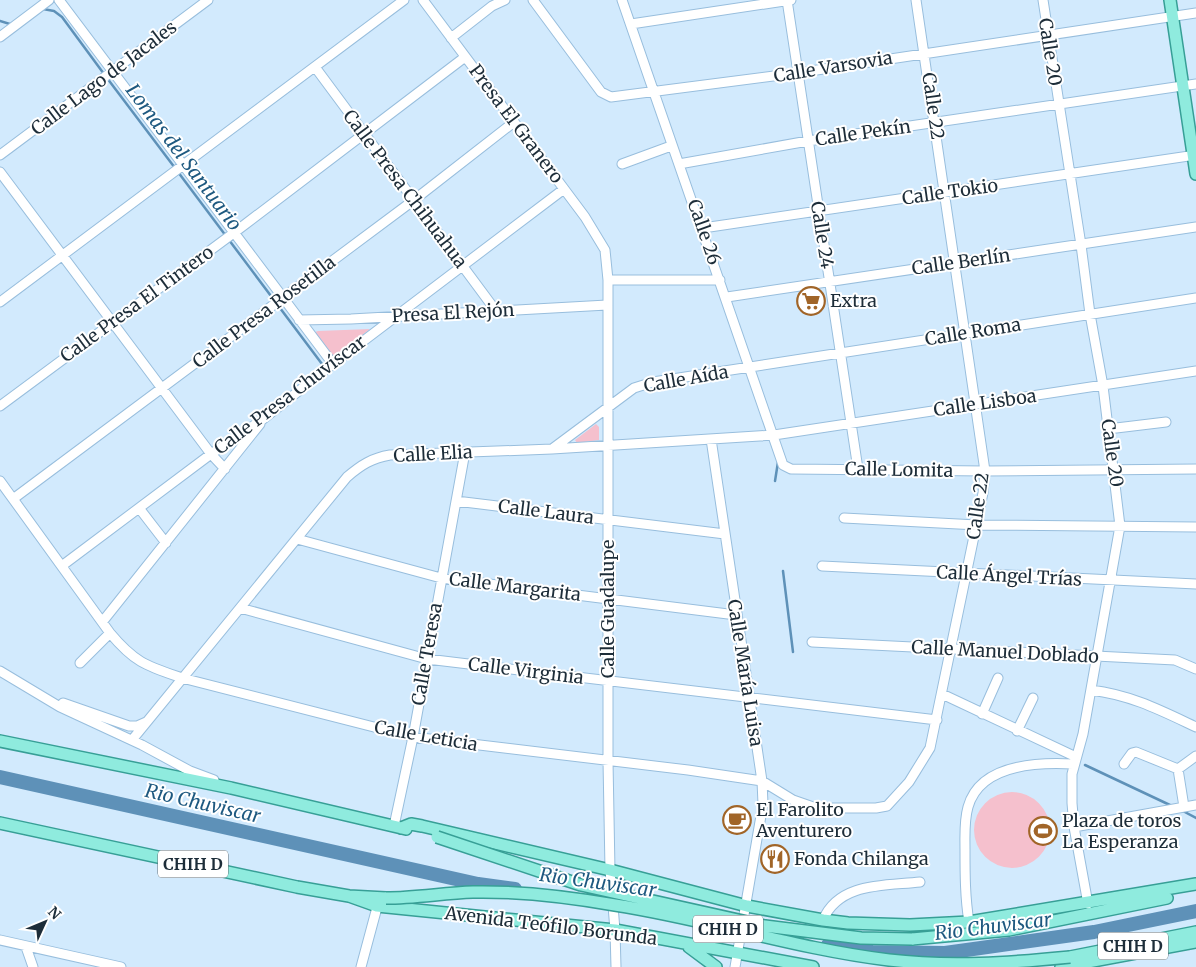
<svg xmlns="http://www.w3.org/2000/svg" width="1196" height="967" font-family="Merriweather,serif">
<style>
.green{fill:#f5c0cd}
.lines{fill:none;stroke-linecap:round;stroke-linejoin:round}
.stream{stroke:#5e91b8;stroke-width:2.5}
.river{stroke:#5e91b8;stroke-width:14}
.minor-casing{stroke:#98bedd;stroke-width:11}
.major-casing{stroke:#379f96;stroke-width:14}
.minor{stroke:#fff;stroke-width:9}
.major{stroke:#8febde;stroke-width:11}
.major-bridge-casing{stroke:#379f96;stroke-width:14;stroke-linecap:butt}
.major-bridge{stroke:#8febde;stroke-width:11}
.labels{text-anchor:middle;stroke-width:4;stroke-linejoin:round;paint-order:stroke}
.shield{fill:#fff;stroke:#616c74;stroke-width:1}
.shield-label{font-size:16px;font-weight:bold;fill:#1d2d39}
.street-label{font-size:18px;fill:#1d2d39;stroke:#fff}
.poi-label{font-size:18px;fill:#1d2d39;stroke:#fff;text-anchor:start}
.water-label{font-size:19px;font-style:italic;fill:#1e5980;stroke:#fff}
</style>
<rect width="100%" height="100%" fill="#d2eafd"/>
<path class="green" d="M370 329 334 357 315 332 318 331Z
M596 424 599 427V440L577 443 575 440Z
M974 830a38 38 0 1 1 76 0a38 38 0 1 1-76 0Z"/>
<g class="lines">
<path class="stream" d="M43 9 54 11 62 17 104 74
M0 21 13 25
M107 78 175 168
M178 172 226 236
M229 240 325 368
M775 481 778 462
M783 571 793 652
M1085 765 1172 806
M1181 810 1196 818"/>
<path class="river" d="M0 777 478 884 515 889
M828 945 872 952 945 953 1094 932 1196 911"/>
<defs>
<path id="minor" d="M59 0 333 364
M423 0 585 217 605 250 608 280V761L610 870 615 930 616 967
M533 0 601 92 611 97 797 73 1196 13
M622 0 783 465 791 469 985 471 1196 469
M787 0 858 469
M1043 0 1081 245 1090 314 1103 386 1120 526 1083 734 1072 774V803L1074 827 1088 904
M631 24 791 0
M0 37 49 0
M451 38 492 6 505 0
M315 67 496 311
M0 155 208 0
M622 164 671 146
M679 164 808 141 1196 84
M0 172 211 454 225 469
M703 228 1196 155
M608 280H720
M727 297 1196 227
M0 302 404 0
M299 320 351 319 607 305
M0 406 235 232 465 57
M1108 429 1166 422
M711 439 762 781 763 804 735 967
M552 449 634 388 653 382 1196 298
M0 481 110 633C135 663 147 666 182 678L413 737 688 770 762 781 793 800 816 808H876L887 806 909 782 930 748 983 493 985 471 916 0
M13 499 414 200 514 122
M456 501 725 534
M139 508 166 543
M844 518 977 525 1196 527
M297 539 441 578 736 615
M63 565 211 454 262 420 333 364 564 189
M822 566 1196 584
M240 608 427 659 937 720
M103 621 260 424
M812 642 1175 660 1196 669
M80 663 110 633
M0 671 60 707 142 745 190 771 214 780
M1091 690C1131 695 1160 710 1196 727
M942 694 1076 757
M63 703 129 726H137L146 722
M982 714 998 678
M1017 731 1033 698
M132 740 347 477C361 465 372 458 390 455L552 449 774 435 1196 371
M1124 764 1132 753 1136 752 1178 769
M1184 807 1178 769 1196 756
M394 826 413 737 465 452
M1074 827 1196 805
M823 920C839 882 885 886 920 882
M969 922C965 897 965 874 965 849 965 835 964 821 968 807 980 764 1036 762 1073 764
M0 940 121 967
M26 947 33 967
M361 967 379 900"/>
<path id="major" d="M1170 0 1196 174
M0 741 231 788 406 829
M0 823 297 887 349 896 386 898
M401 828 411 824 422 826 610 870 747 906 823 920 848 923 910 925 969 922 1196 884
M349 896 377 906 615 930 813 967
M912 939 1009 930 1167 898
M689 947 716 967
M1070 957 1196 932
M1061 967 1196 942"/>
</defs>
<use href="#minor" class="minor-casing"/>
<use href="#major" class="major-casing"/>
<use href="#minor" class="minor"/>
<use href="#major" class="major"/>
<defs>
<path id="major-bridge" d="M437 837 581 885 765 926 861 938 912 939
M386 898C415 898 444 893 473 892 520 891 569 897 615 905 707 919 796 949 889 960 949 967 1010 963 1070 957"/>
</defs>
<use href="#major-bridge" class="major-bridge-casing"/>
<use href="#major-bridge" class="major-bridge"/>
</g>
<defs>
<symbol id="supermarket-ring" viewBox="-11 -11 22 22"><circle r="9.5" fill="#fff" stroke="#a16528" stroke-width="1.5"/><path d="M-6-5.5h2.5l.6 2H6L4.5 2H-2.5L-4.4-4H-6ZM-1.5 3.2a1.3 1.3 0 1 0 .1 0ZM3 3.2a1.3 1.3 0 1 0 .1 0Z" fill="#a16528"/></symbol>
<symbol id="cafe-ring" viewBox="-11 -11 22 22"><circle r="9.5" fill="#fff" stroke="#a16528" stroke-width="1.5"/><path d="M-5.5-4.5H6V0H3Q3 3.5 0 3.5H-2.5Q-5.5 3.5-5.5 0ZM3-3.2v2h1.7v-2ZM-6 4.5H4V6H-6Z" fill="#a16528"/></symbol>
<symbol id="stadium-ring" viewBox="-11 -11 22 22"><circle r="9.5" fill="#fff" stroke="#a16528" stroke-width="1.5"/><path d="M0-5a6.5 5 0 1 0 0 10a6.5 5 0 1 0 0-10ZM-3.5-1.8h7v3.6h-7Z" fill="#a16528"/></symbol>
<symbol id="restaurant-ring" viewBox="-11 -11 22 22"><circle r="9.5" fill="#fff" stroke="#a16528" stroke-width="1.5"/><path d="M-5-6h1v4h1v-4h1v4h1v-4h1v5L-1.5 .5V6h-2V.5L-5-1ZM5-6V6H3V1.5H1.5Q1.5-4 5-6Z" fill="#a16528"/></symbol>
</defs>
<g fill-rule="evenodd">
<use href="#supermarket-ring" x="795" y="285" width="32" height="32"/>
<use href="#cafe-ring" x="721" y="804" width="32" height="32"/>
<use href="#stadium-ring" x="1027" y="815" width="32" height="32"/>
<use href="#restaurant-ring" x="759" y="843" width="32" height="32"/>
</g>
<g class="labels">
<g class="shield">
<rect x="158" y="850.5" width="70" height="27" rx="4"/>
<rect x="693" y="915.5" width="70" height="27" rx="4"/>
<rect x="1098" y="932.5" width="70" height="27" rx="4"/>
</g>
<g class="shield-label">
<text x="193" y="870">CHIH D</text>
<text x="728" y="935">CHIH D</text>
<text x="1133" y="952">CHIH D</text>
</g>
<g class="street-label">
<text transform="translate(1050 52) rotate(81)" y="6">Calle 20</text>
<text transform="translate(833 67) rotate(-9)" y="6">Calle Varsovia</text>
<text transform="translate(104 78) rotate(-37)" y="6">Calle Lago de Jacales</text>
<text transform="translate(933 106) rotate(82)" y="6">Calle 22</text>
<text transform="translate(516 124) rotate(53)" y="6">Presa El Granero</text>
<text transform="translate(863 133) rotate(-8)" y="6">Calle Pekín</text>
<text transform="translate(405 189) rotate(53)" y="6">Calle Presa Chihuahua</text>
<text transform="translate(950 192) rotate(-8)" y="6">Calle Tokio</text>
<text transform="translate(704 232) rotate(71)" y="6">Calle 26</text>
<text transform="translate(822 235) rotate(81)" y="6">Calle 24</text>
<text transform="translate(961 262) rotate(-8)" y="6">Calle Berlín</text>
<text transform="translate(137 304) rotate(-36)" y="6">Calle Presa El Tintero</text>
<text transform="translate(264 312) rotate(-37)" y="6">Calle Presa Rosetilla</text>
<text transform="translate(453 313) rotate(-3)" y="6">Presa El Rejón</text>
<text transform="translate(973 332) rotate(-9)" y="6">Calle Roma</text>
<text transform="translate(686 379) rotate(-10)" y="6">Calle Aída</text>
<text transform="translate(290 395) rotate(-37)" y="6">Calle Presa Chuvíscar</text>
<text transform="translate(985 403) rotate(-8)" y="6">Calle Lisboa</text>
<text transform="translate(1112 453) rotate(82)" y="6">Calle 20</text>
<text transform="translate(433 454) rotate(-3)" y="6">Calle Elia</text>
<text transform="translate(899 470) rotate(1)" y="6">Calle Lomita</text>
<text transform="translate(978 506) rotate(-82)" y="6">Calle 22</text>
<text transform="translate(546 512) rotate(7)" y="6">Calle Laura</text>
<text transform="translate(1009 576) rotate(3)" y="6">Calle Ángel Trías</text>
<text transform="translate(515 587) rotate(7)" y="6">Calle Margarita</text>
<text transform="translate(608 609) rotate(-90)" y="6">Calle Guadalupe</text>
<text transform="translate(1005 652) rotate(3)" y="6">Calle Manuel Doblado</text>
<text transform="translate(427 654) rotate(-80)" y="6">Calle Teresa</text>
<text transform="translate(526 671) rotate(7)" y="6">Calle Virginia</text>
<text transform="translate(745 673) rotate(81)" y="6">Calle María Luisa</text>
<text transform="translate(426 736) rotate(10)" y="6">Calle Leticia</text>
<text transform="translate(551 926) rotate(7)" y="6">Avenida Teófilo Borunda</text>
</g>
<g class="poi-label">
<text x="830" y="307">Extra</text>
<text x="756" y="816">El Farolito<tspan x="756" dy="21">Aventurero</tspan></text>
<text x="1062" y="827">Plaza de toros<tspan x="1062" dy="21">La Esperanza</tspan></text>
<text x="794" y="865">Fonda Chilanga</text>
</g>
<g class="water-label">
<text transform="translate(184 157) rotate(53)" y="7">Lomas del Santuario</text>
<text transform="translate(203 803) rotate(13)" y="7">Rio Chuviscar</text>
<text transform="translate(598 882) rotate(8)" y="7">Rio Chuviscar</text>
<text transform="translate(993 926) rotate(-7)" y="7">Rio Chuviscar</text>
</g>
</g>
<g transform="translate(45 922) rotate(46)" stroke="#ffffff" stroke-width="4" paint-order="stroke">
<path d="M0-4L9 19L0 12L-9 19Z" fill="#1d2d39"/>
<text y="-8" font-size="14" font-weight="bold" text-anchor="middle" fill="#1d2d39">N</text>
</g>
</svg>
